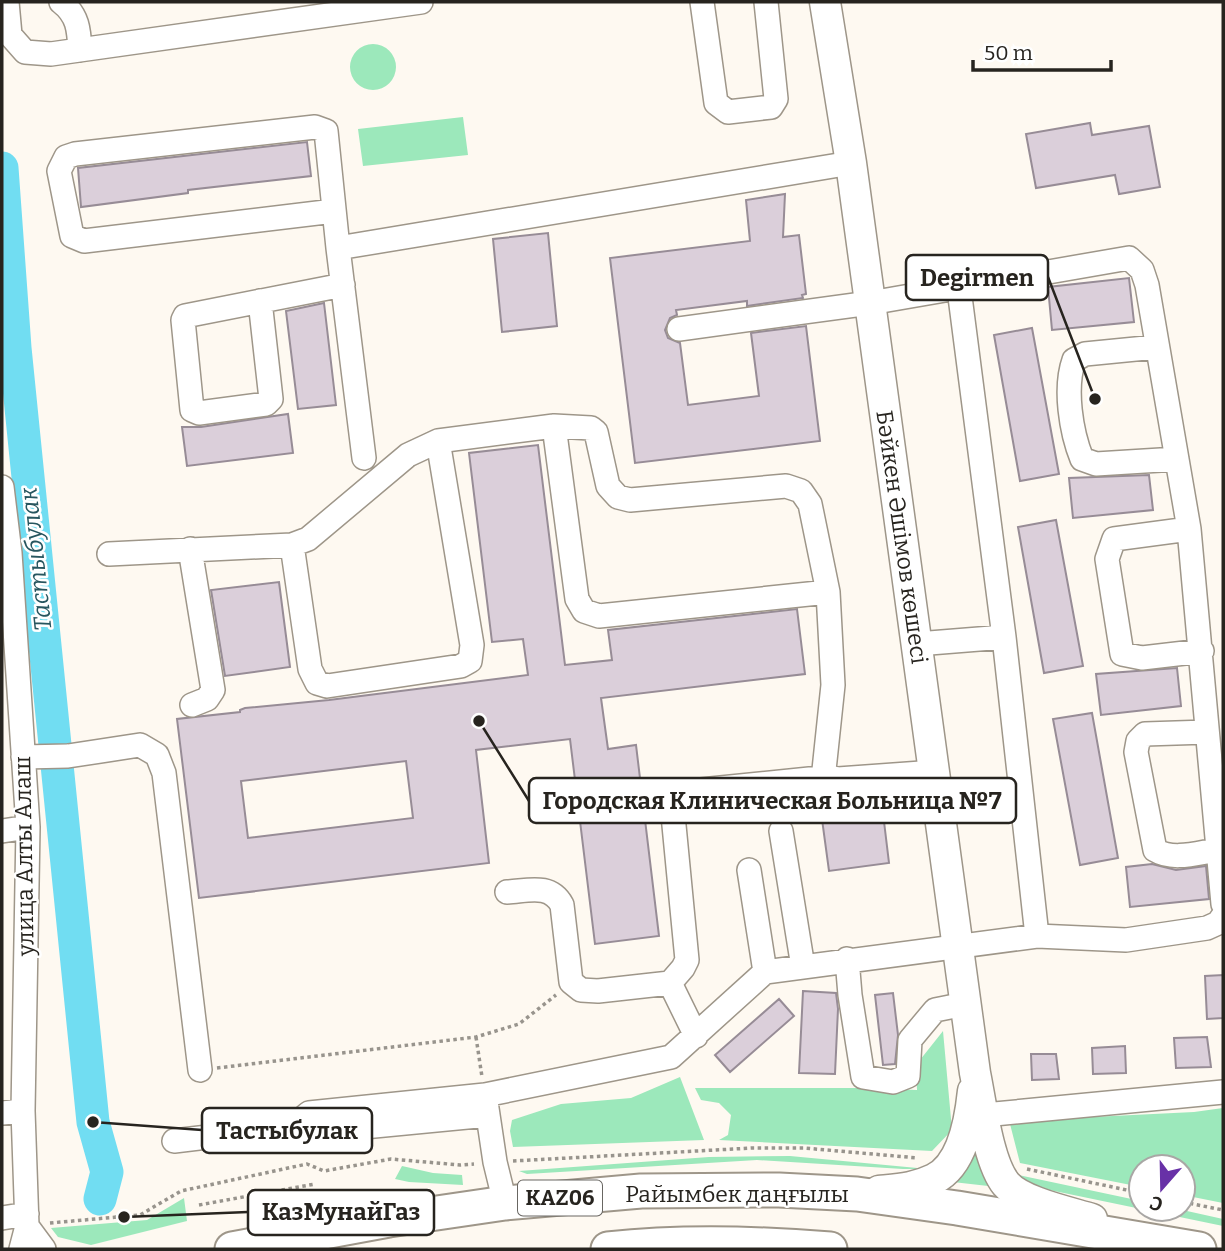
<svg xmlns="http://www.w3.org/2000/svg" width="1225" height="1251" font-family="Bitter,serif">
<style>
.green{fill:#9ce8bb}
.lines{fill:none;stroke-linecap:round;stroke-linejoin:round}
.river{stroke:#71ddf2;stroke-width:33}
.building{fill:#dbcfda;stroke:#978c96;stroke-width:2;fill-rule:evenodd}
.minor-casing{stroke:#9e9689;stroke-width:26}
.major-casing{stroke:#9e9689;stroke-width:33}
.highway-casing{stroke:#9e9689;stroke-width:37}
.path{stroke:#98948d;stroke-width:3.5;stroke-dasharray:3.5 3.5;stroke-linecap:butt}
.minor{stroke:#fff;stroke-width:23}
.major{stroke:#fff;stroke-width:30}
.highway{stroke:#fff;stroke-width:33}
.labels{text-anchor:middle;stroke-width:5;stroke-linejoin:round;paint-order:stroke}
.shield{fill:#fff;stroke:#686662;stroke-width:2}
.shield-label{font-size:21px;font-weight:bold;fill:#27241f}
.street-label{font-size:23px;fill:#27241f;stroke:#fff}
.water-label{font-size:24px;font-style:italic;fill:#27565f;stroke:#fff}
.leader{fill:none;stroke:#27241f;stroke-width:2.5}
.callout-dot{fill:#27241f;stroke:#fff;stroke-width:2.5}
.callout{fill:#fff;stroke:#27241f;stroke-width:2.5}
.callout-label{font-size:24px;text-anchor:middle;font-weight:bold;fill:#27241f}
</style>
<rect width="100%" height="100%" fill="#fef9f1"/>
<path class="green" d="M350 67a23 23 0 1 1 46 0a23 23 0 1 1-46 0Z
M463 117 468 155 363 166 358 129Z
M943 1031 952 1130 932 1151 719 1140 728 1135 731 1115 719 1103 701 1100 695 1088H868L917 1090 916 1065Z
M680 1077 704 1140 513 1147 510 1131 512 1120 561 1104 631 1098Z
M1223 1108V1203L1183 1195V1167H1141V1187L1020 1163 1010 1124 1031 1120 1194 1112Z
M972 1131 997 1187 944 1181Z
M790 1156 928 1169H903L757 1160 527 1174 519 1171 709 1157Z
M402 1166 433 1173 462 1175 463 1185 409 1182 395 1179Z
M1014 1174 1141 1201V1209H1178L1223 1219V1226L1035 1187Z
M184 1198 187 1221 91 1245 58 1237 51 1228 147 1220Z"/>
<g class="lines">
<path class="river" d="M2 168 15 348 93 1122 107 1172 100 1199"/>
</g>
<path class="building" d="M1090 123 1092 135 1149 126 1160 187 1119 194 1115 175 1036 188 1026 134Z
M307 142 311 176 188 190V193L81 207 78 168Z
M785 194 783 237 799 235 806 294 802 295 803 298 747 306V301L676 310 677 315 670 318 665 330 668 338 680 343 688 405 759 396 751 333 806 326 820 441 635 463 610 258 750 241 746 200Z
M548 233 557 326 502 332 493 239Z
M1129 278 1134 322 1052 330 1048 287Z
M324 303 336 405 298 409 286 311Z
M1032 328 1059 474 1020 481 994 335Z
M288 414 293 453 187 466 182 427H201Z
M538 445 565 665 612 660 608 630 797 609 805 674 601 698 608 749 636 745 659 936 595 944 570 739 476 750 489 863 199 898 177 719 240 712V710L245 708 329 700 528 675 523 639 492 642 469 453ZM406 761 413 818 248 838 241 781Z
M1149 475 1153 510 1073 518 1069 478Z
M1056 520 1083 666 1044 673 1018 527Z
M279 582 290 667 225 676 211 590Z
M1177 668 1181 706 1101 715 1096 674Z
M1092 713 1118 858 1080 865 1053 719Z
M882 805 889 863 829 871 821 812Z
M1152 864 1176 870 1206 866 1209 899 1130 907 1126 867Z
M1223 975V1018L1207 1019 1205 976Z
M803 991 836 993 838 1009 835 1074 799 1073Z
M893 993 898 1035 895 1064 883 1065 875 995Z
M779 999 794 1016 730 1072 715 1055Z
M1207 1037 1211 1067 1176 1068 1174 1038Z
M1125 1046 1126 1073 1093 1074 1092 1048Z
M1031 1054H1056L1059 1079 1032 1080Z"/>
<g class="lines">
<defs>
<path id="minor" d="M7 2 10 35 25 52 51 54 421 2
M61 2C78 15 79 30 80 50
M702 2 716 103 728 112 771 107 776 99 766 2
M334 211 84 241 72 236 59 171 66 157 75 154 315 127 326 131 338 248 364 458
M338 248 851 163
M959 289 1004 637 1037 936
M260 301 271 399 266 404 199 413 192 410 183 320 185 316 343 285
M679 329 870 303 1129 258 1142 270 1147 285 1189 529 1223 904
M1156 347 1085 354 1074 360C1064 388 1071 432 1082 459L1096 464 1177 459
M554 426 577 599 584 611 599 616 828 592
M2 487 10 553 28 827 23 1111 27 1226 21 1249
M1189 529 1114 539 1107 559 1122 654 1142 658 1202 651
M292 545 310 669 317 683 327 686 461 666 470 661 472 645 438 441
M190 549 213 690 207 699 192 705
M109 554 292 545 308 539 408 455 438 441 554 426 591 428 596 432 608 486 618 497 630 500 786 486 801 491 810 504 828 592 833 685 824 770 829 777 838 779 935 772
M917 644 1004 637
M1207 732 1145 734 1138 741 1136 752 1155 850C1173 861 1197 853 1217 850
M23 757 68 756 140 745 157 755 164 773 200 1070
M2 831 28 827
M781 831 803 967
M749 870 765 972
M507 892C528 891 550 883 562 905L571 982 581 990 598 991 670 983
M847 959 850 995 863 1077 893 1082 908 1076 910 1040 935 1010 965 1004
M696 1036 670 983 683 968 687 960 673 815 676 799 691 791 829 777
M2 1113 23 1111
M984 1115 1223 1092
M292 1127 309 1113 485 1095
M174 1141 292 1127 312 1132 488 1115
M505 1203 495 1162 485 1095 671 1057 765 972 1037 936 1126 940 1207 928 1218 923 1223 916
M2 1218 27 1214
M27 1226 44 1249"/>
<path id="major" d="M825 2 851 163 975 1073C981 1102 988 1162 1006 1184 1021 1202 1069 1212 1092 1219
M879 1191C898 1189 916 1188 934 1179 963 1165 970 1120 973 1091"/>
<path id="highway" d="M232 1249 389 1220 505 1203 641 1191 779 1190 857 1194 957 1208 1199 1249
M608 1249C681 1241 757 1243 830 1249"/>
</defs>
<use href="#minor" class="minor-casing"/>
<use href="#major" class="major-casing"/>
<use href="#highway" class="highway-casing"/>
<path class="path" d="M476 1037 482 1077
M217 1068 476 1037 519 1024 556 995
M513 1161 752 1148H804L918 1158
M1027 1169 1141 1193
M1183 1202 1223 1210
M199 1205 315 1184
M50 1223 140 1215 181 1191 307 1164 324 1171 391 1159 460 1165 474 1164"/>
<use href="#minor" class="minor"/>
<use href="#major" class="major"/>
<use href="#highway" class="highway"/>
</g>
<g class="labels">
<rect class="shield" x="518" y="1180.5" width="84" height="35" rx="5"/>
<g class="shield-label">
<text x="560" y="1205">KАZ06</text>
</g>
<g class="street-label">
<text transform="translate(902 537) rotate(82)" y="8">Бәйкен Әшімов көшесі</text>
<text transform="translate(24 856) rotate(-91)" y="8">улица Алты Алаш</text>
<text x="737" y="1202">Райымбек даңғылы</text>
</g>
<g class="water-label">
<text transform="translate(36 559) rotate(-96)" y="8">Тастыбулак</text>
</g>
</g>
<path class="leader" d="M1095 399L1048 277M479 721L529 801M93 1122L202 1130M124 1217L248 1212"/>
<g class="callout-dot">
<circle cx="1095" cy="399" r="7"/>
<circle cx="479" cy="721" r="7"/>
<circle cx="93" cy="1122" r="7"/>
<circle cx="124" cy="1217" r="7"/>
</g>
<g class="callout">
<rect x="906" y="255" width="142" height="45" rx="7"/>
<rect x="529" y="778" width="487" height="45" rx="7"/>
<rect x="202" y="1108" width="170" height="45" rx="7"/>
<rect x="248" y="1190" width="186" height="45" rx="7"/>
</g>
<g class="callout-label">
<text x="977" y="286">Degirmen</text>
<text x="772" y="809">Городская Клиническая Больница №7</text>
<text x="287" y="1139">Тастыбулак</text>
<text x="341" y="1220">КазМунайГаз</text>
</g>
<rect width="1225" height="1251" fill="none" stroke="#27241f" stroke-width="7"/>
<g transform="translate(1162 1188) rotate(200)"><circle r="33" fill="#ffffff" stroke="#a9a7a5" stroke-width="2"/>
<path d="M0-5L12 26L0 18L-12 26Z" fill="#6831a7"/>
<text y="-10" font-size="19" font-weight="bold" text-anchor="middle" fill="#27241f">С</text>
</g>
<path d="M973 60v10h138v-10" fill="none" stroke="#27241f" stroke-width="3.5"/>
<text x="984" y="60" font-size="21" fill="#27241f" stroke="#ffffff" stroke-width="5" paint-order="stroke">50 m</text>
</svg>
